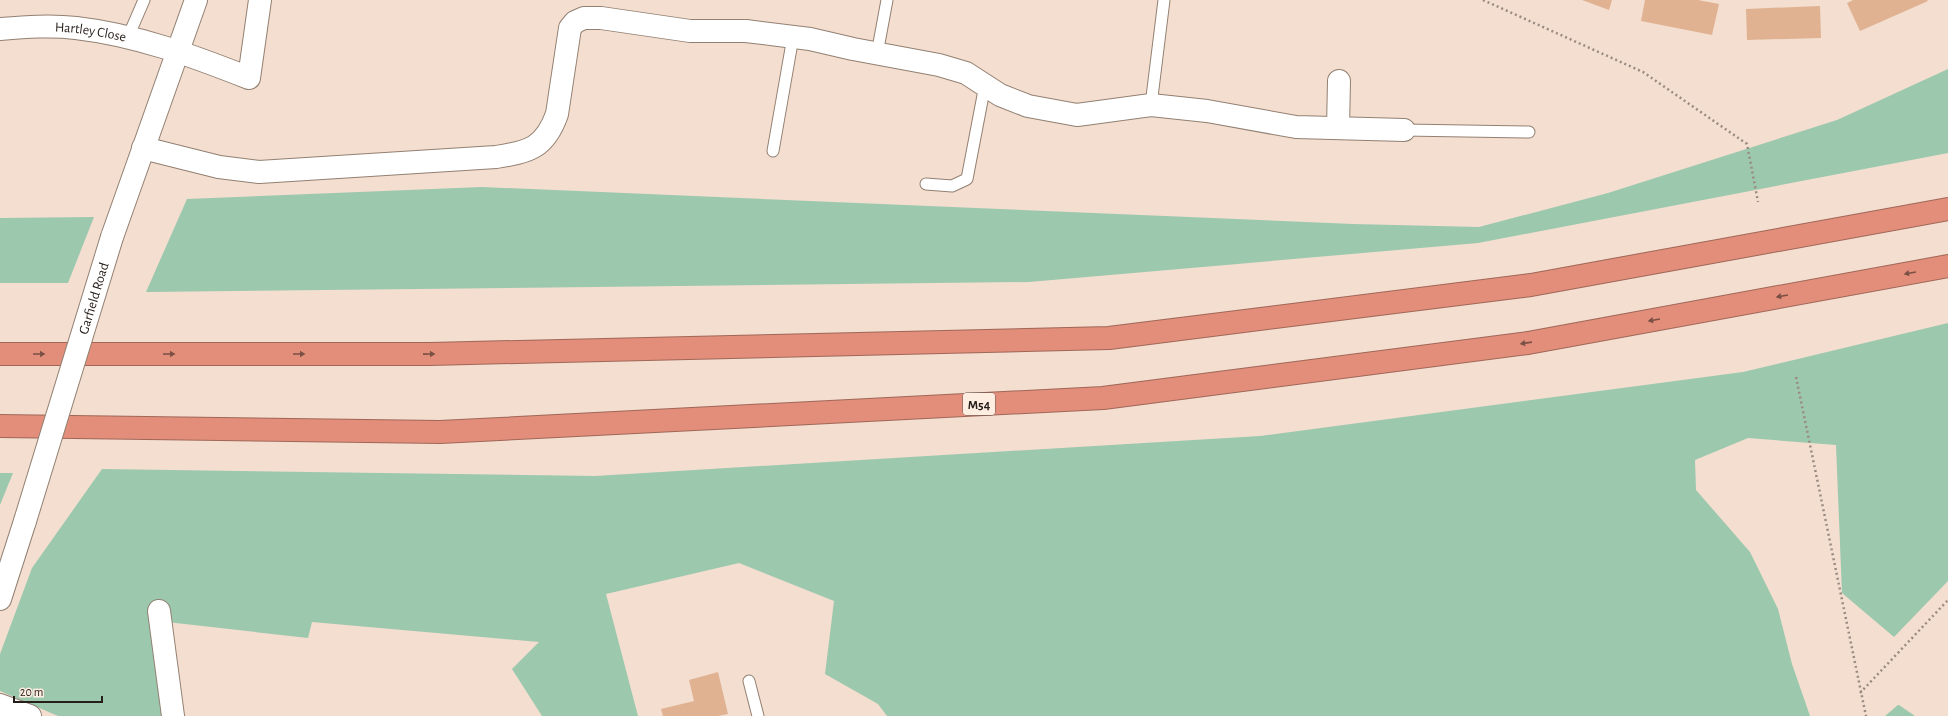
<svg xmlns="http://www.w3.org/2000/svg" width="1948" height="716" font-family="'Alegreya Sans',sans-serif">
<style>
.green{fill:#9cc8ad}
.building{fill:#e0b292}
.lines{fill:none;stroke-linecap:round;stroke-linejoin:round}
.lane-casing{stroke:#928072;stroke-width:13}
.street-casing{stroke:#928072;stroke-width:24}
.highway-casing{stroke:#a06758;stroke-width:24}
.path{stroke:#9a8b81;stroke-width:2.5;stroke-dasharray:2 3;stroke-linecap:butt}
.lane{stroke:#fff;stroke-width:11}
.street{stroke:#fff;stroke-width:22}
.highway{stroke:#e28e7a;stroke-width:22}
.street-bridge-casing{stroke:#928072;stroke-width:24;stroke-linecap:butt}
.street-bridge{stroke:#fff;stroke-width:22}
.oneway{fill:#7b5045}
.labels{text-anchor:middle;stroke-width:3;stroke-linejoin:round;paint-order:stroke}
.shield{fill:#feede1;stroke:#675c55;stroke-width:1}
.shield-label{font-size:13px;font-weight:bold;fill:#261e19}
.street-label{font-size:14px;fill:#261e19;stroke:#feede1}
</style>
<rect width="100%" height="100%" fill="#f3ded0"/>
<path class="green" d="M1948 69V153L1478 243 1029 282 146 292 187 199 482 187 1353 224 1479 227 1608 193 1837 120Z
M94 217 68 283H0V218Z
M1948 323V581L1894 637 1842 593 1836 445 1748 438 1695 460 1696 490 1750 552 1778 609 1792 664 1810 716H887L878 704 825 674 834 601 739 563 606 594 638 716H542L512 669 539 642 312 622 308 638 149 620 163 716H58L0 691V654L32 568 102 469 595 476 1260 436 1743 372Z
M0 473H13L0 505Z
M1898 705H1899L1915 716H1885Z"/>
<path class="building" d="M1582 0H1612L1609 10Z
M1645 0H1698L1719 4 1712 35 1641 21Z
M1853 0H1927L1928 1 1860 31 1847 3Z
M1820 6 1821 38 1747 40 1746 9Z
M718 672 728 714 718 716H663L661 709 694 701 689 680Z"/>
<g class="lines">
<defs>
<path id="lane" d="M128 37 144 0
M877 54 887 0
M1151 105 1164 0
M1404 130 1529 132
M773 151 793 37
M926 184 952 186 967 179 985 85
M749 681 758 716"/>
<g id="street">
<path id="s1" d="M0 29C25 27 51 25 76 28 137 35 193 56 249 78L260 0"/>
<path d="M1338 128 1339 81"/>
<path d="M143 148 219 167 259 172 496 157C529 152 545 148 557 114L570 28 575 22 584 18H601L690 31H746L810 39 853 49 939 65 966 73 1000 95 1028 106 1077 115 1151 105 1207 111 1296 127 1404 130"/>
<path d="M112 237 196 0"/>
<path d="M0 599 25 521"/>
<path d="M159 611 173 716"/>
<path d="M0 705 30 716"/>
</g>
<path id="highway" d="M0 354H430L1109 338 1531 285 1948 209
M0 426 440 432 1103 398 1528 343 1948 266"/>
</defs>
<use href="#lane" class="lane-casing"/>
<use href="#street" class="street-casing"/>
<use href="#highway" class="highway-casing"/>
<path class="path" d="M1483 0 1643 72 1747 144 1758 202
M1796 377 1866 716
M1860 693 1948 600"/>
<use href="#lane" class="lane"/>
<use href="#street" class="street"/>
<use href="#highway" class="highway"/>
<defs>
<g id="street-bridge">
<path id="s2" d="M25 521 112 237"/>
</g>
</defs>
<use href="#street-bridge" class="street-bridge-casing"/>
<use href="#street-bridge" class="street-bridge"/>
</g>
<defs><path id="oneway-solid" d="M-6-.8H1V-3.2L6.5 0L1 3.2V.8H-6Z"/></defs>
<g class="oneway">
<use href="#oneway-solid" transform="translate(1910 273) rotate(170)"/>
<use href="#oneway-solid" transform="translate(1782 296) rotate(170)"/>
<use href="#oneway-solid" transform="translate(1654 320) rotate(170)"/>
<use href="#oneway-solid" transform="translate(1526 343) rotate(172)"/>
<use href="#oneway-solid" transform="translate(39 354)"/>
<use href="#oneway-solid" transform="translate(169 354)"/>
<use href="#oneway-solid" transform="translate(299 354)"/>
<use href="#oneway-solid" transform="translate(429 354) rotate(-1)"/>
</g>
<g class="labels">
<rect class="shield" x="963" y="393" width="32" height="22" rx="3"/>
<g class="shield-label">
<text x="979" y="409">M54</text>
</g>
<g class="street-label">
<text dy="5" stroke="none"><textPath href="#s1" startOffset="91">Hartley Close</textPath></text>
<text dy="5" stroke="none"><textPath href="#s2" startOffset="233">Garfield Road</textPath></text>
</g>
</g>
<path d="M14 696v6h88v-6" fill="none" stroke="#261e19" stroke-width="2"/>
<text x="20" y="696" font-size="12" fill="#261e19" stroke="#feede1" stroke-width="3" paint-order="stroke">20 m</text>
</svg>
